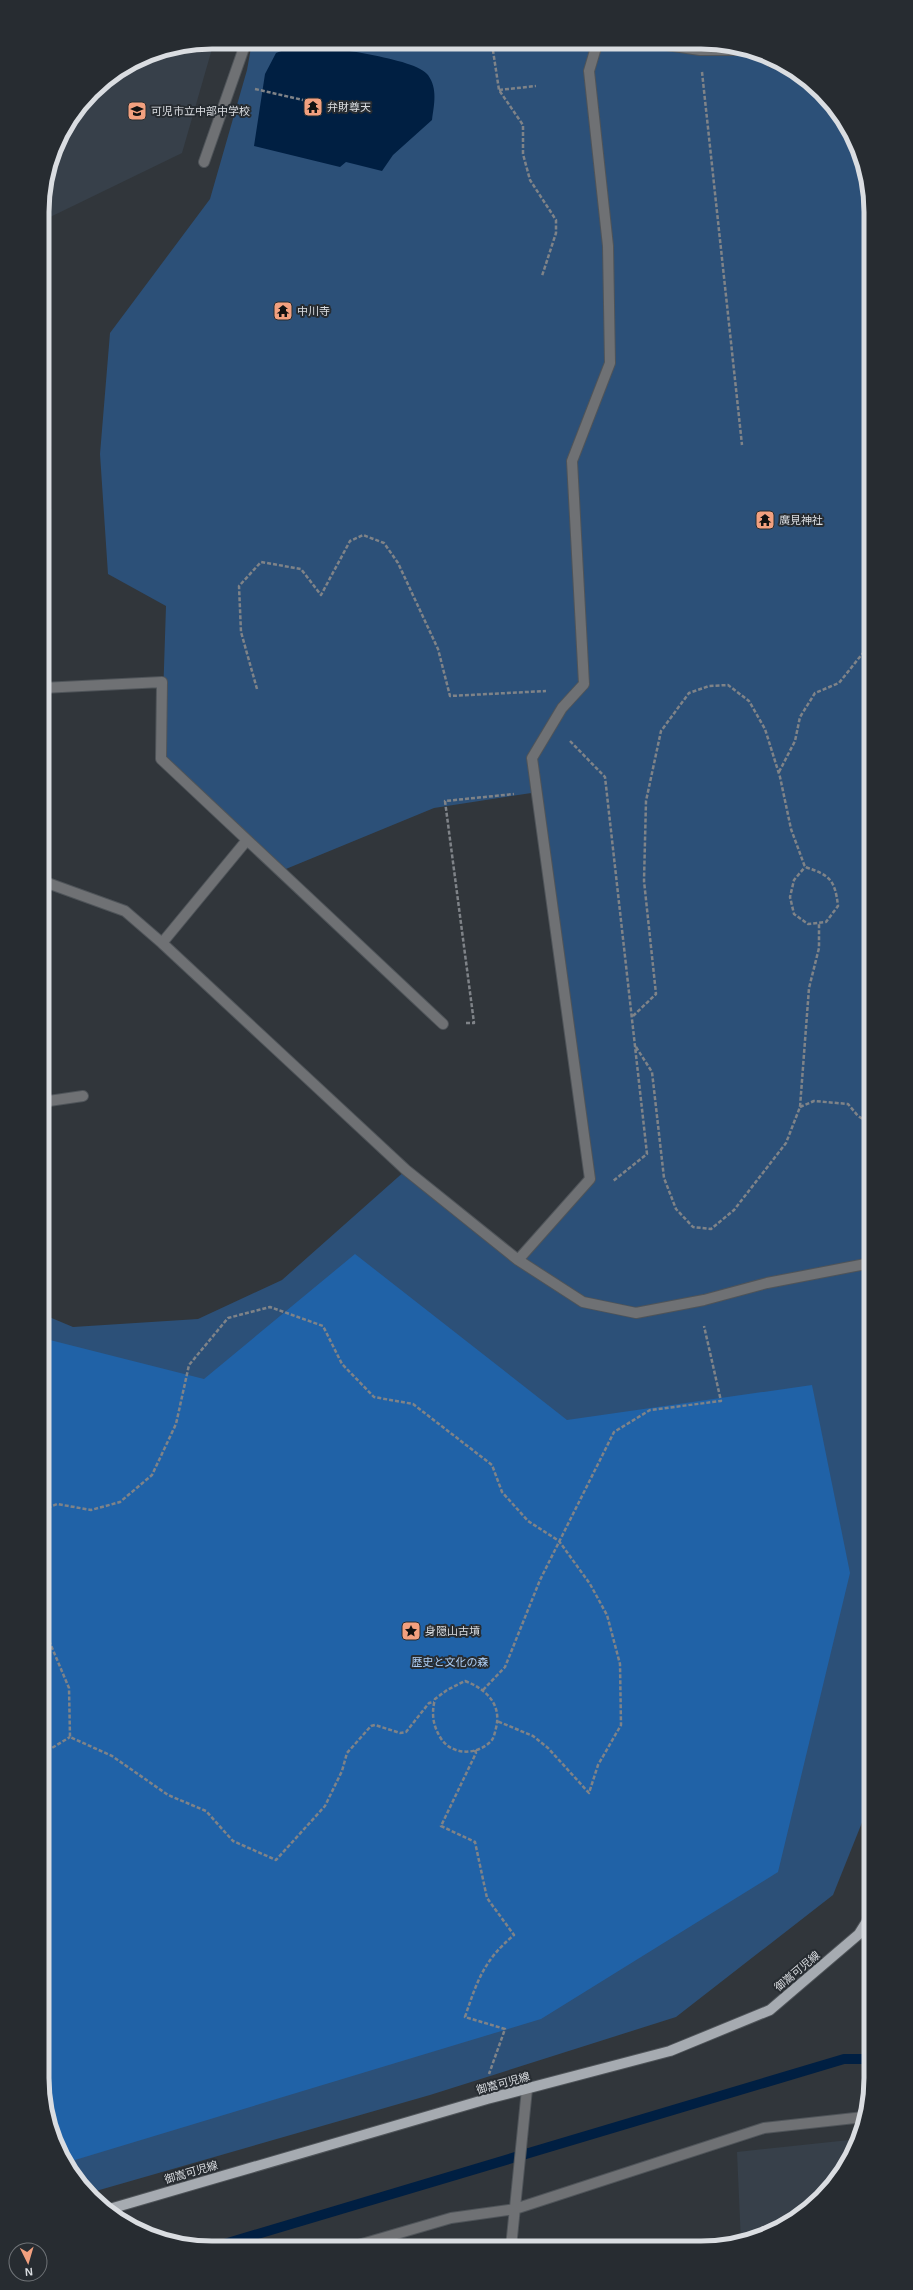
<svg xmlns="http://www.w3.org/2000/svg" width="913" height="2290" font-family="Helvetica,'Noto Sans JP',sans-serif">
<style>
.built{fill:#37404a}
.green{fill:#2c5078}
.forest{fill:#2062a7}
.water{fill:#001f42}
.lines{fill:none;stroke-linecap:round;stroke-linejoin:round}
.stream{stroke:#001f42;stroke-width:10}
.minor-casing{stroke:#4f5459;stroke-width:12}
.major-casing{stroke:#4f5459;stroke-width:12}
.path{stroke:#7f8388;stroke-width:2.5;stroke-dasharray:4 2;stroke-linecap:butt}
.minor{stroke:#6f7174;stroke-width:10}
.major{stroke:#a6abb1;stroke-width:10}
.labels{text-anchor:middle;stroke-width:4;stroke-linejoin:round;paint-order:stroke}
.poi-label{font-size:11px;fill:#dadde1;stroke:#272c31;text-anchor:start}
.park-label{font-size:11px;fill:#afcff5;stroke:#272c31}
.street-label{font-size:11px;fill:#dadde1;stroke:#272c31}
.rim{fill:none;stroke:#dadde1;stroke-width:5}
</style>
<rect width="100%" height="100%" fill="#31363b"/>
<path class="built" d="M214 42 182 153 42 221V201L59 137 100 84 147 55Z
M859 2139 836 2182 795 2219 741 2243 737 2152Z"/>
<path class="green" d="M252 42 734 45 768 57V67L795 73 821 92 848 127 865 168 871 212V1800L833 1895 676 2017 430 2095 89 2193 65 2163 48 2122 42 2078V1778L46 1777 42 1761V1314L73 1327 198 1319 282 1280 406 1170 518 1260 590 1179 538 792 434 808 281 871 161 759 166 606 108 574 100 454 110 333 210 199 247 70Z"/>
<path class="forest" d="M355 1254 567 1420 812 1385 850 1573 778 1872 541 2019 65 2163 48 2122 42 2078V1806L51 1797 42 1754V1338L204 1379Z"/>
<path class="water" d="M300 44C323 47 417 58 428 75 438 89 434 105 432 120L393 155 382 171 346 162 340 167 254 146 265 74 276 53Z"/>
<g class="lines">
<path class="stream" d="M221 2245 844 2059H871"/>
<defs>
<path id="minor" d="M667 45 700 50H748
M204 162 246 42
M42 688 162 682 161 759 443 1024
M42 881 125 911 162 943 406 1170 518 1260 583 1302 636 1313 704 1300 767 1283 871 1263
M162 943 247 840
M42 1102 83 1096
M518 1260 590 1179 532 758 562 708 584 684 572 461 610 363 608 246 589 71 597 44
M355 2246 451 2218 515 2209 764 2128 864 2117
M511 2247 527 2089"/>
<path id="major" d="M106 2210 487 2099 670 2051 770 2010 859 1934 871 1915"/>
</defs>
<use href="#minor" class="minor-casing"/>
<use href="#major" class="major-casing"/>
<path class="path" d="M492 44 499 90 523 125V154L530 180 556 220V233L542 276
M702 72 742 445
M255 89 303 100
M499 90 536 86
M871 606 868 579 871 566
M257 689 241 632 239 586 261 562 301 569 321 595 350 541 363 535 384 543 398 563 438 649 450 696 546 691
M570 741 605 777 647 1154 613 1181
M779 772 795 741 800 717 815 693 839 683 871 643
M633 1016 656 994 644 881 646 801 661 731 689 693 709 686 728 685 749 701 765 729 780 777 791 829 805 867C830 875 835 880 838 906L826 922 808 924 794 914 790 897 794 880 805 867
M466 1023H474L445 801 514 794
M636 1047 652 1072 664 1178 676 1209 693 1227 711 1229 734 1210 786 1143 800 1107 809 988 819 948V923
M800 1107 814 1101 848 1104 858 1116 871 1124
M42 1510 57 1504 91 1510 120 1502 152 1475 176 1424 189 1365 228 1318 270 1307 323 1326 342 1364 374 1397 413 1404 492 1465 502 1492 528 1521 559 1541 590 1584 607 1615 620 1664 621 1725 598 1765 589 1793 548 1748 533 1736 497 1721
M42 1624 69 1688 70 1737 112 1756 168 1795 206 1811 233 1841 276 1860 325 1806 342 1771 347 1753 371 1726 375 1725 400 1733 406 1732 429 1703 434 1702
M465 1681C486 1689 502 1704 496 1728 495 1732 494 1737 492 1740 479 1755 454 1756 442 1740 433 1727 431 1714 435 1699L447 1690Z
M483 1690 505 1667 540 1580 614 1432 650 1410 721 1401 704 1326
M475 1750 476 1753 441 1826 475 1842 487 1898 514 1935C484 1960 477 1981 465 2017L505 2029 489 2074
M42 1754 70 1737"/>
<use href="#minor" class="minor"/>
<use href="#major" class="major"/>
</g>
<defs>
<symbol id="temple-square" viewBox="-11 -11 22 22"><rect x="-9" y="-9" width="18" height="18" rx="4" fill="#f2a07f" stroke="#272c31"/><path d="M0-6L5-2H3V0L6.5 2.5H4V6H1.5V3h-3V6H-4V2.5H-6.5L-3 0V-2H-5Z" fill="#111"/></symbol>
<symbol id="school-square" viewBox="-11 -11 22 22"><rect x="-9" y="-9" width="18" height="18" rx="4" fill="#f2a07f" stroke="#272c31"/><path d="M0-5L7-2L0 1L-7-2ZM-4 1L0 2.5L4 1V4Q0 6-4 4Z" fill="#111"/></symbol>
<symbol id="sight-square" viewBox="-11 -11 22 22"><rect x="-9" y="-9" width="18" height="18" rx="4" fill="#f2a07f" stroke="#272c31"/><path d="M0-6L1.8-2.2L6-1.7L2.9 1.2L3.7 5.4L0 3.3L-3.7 5.4L-2.9 1.2L-6-1.7L-1.8-2.2Z" fill="#111"/></symbol>
</defs>
<g fill-rule="evenodd">
<use href="#temple-square" x="302" y="96" width="22" height="22"/>
<use href="#school-square" x="126" y="100" width="22" height="22"/>
<use href="#temple-square" x="272" y="300" width="22" height="22"/>
<use href="#temple-square" x="754" y="509" width="22" height="22"/>
<use href="#sight-square" x="400" y="1620" width="22" height="22"/>
</g>
<g class="labels">
<g class="poi-label">
<text x="327" y="111">弁財尊天</text>
<text x="151" y="115">可児市立中部中学校</text>
<text x="297" y="315">中川寺</text>
<text x="779" y="524">廣見神社</text>
<text x="425" y="1635">身隠山古墳</text>
</g>
<g class="park-label">
<text x="450" y="1666">歴史と文化の森</text>
</g>
<g class="street-label">
<text transform="translate(797 1971) rotate(-40)" y="4">御嵩可児線</text>
<text transform="translate(503 2083) rotate(-15)" y="4">御嵩可児線</text>
<text transform="translate(191 2172) rotate(-16)" y="4">御嵩可児線</text>
</g>
</g>
<path d="M0 0H913V2290H0ZM212 49H701A163 163 0 0 1 864 212V2078A163 163 0 0 1 701 2241H212A163 163 0 0 1 49 2078V212A163 163 0 0 1 212 49Z" fill="#272c31" fill-rule="evenodd"/>
<path class="rim" d="M212 49H701A163 163 0 0 1 864 212V2078A163 163 0 0 1 701 2241H212A163 163 0 0 1 49 2078V212A163 163 0 0 1 212 49Z"/>
<g transform="translate(28 2262) rotate(175)"><circle r="19" fill="#272c31" stroke="#6f7377"/>
<path d="M0-3L7 15L0 10L-7 15Z" fill="#f2a07f"/>
<text y="-6" font-size="11" font-weight="bold" text-anchor="middle" fill="#dadde1">N</text>
</g>
</svg>
